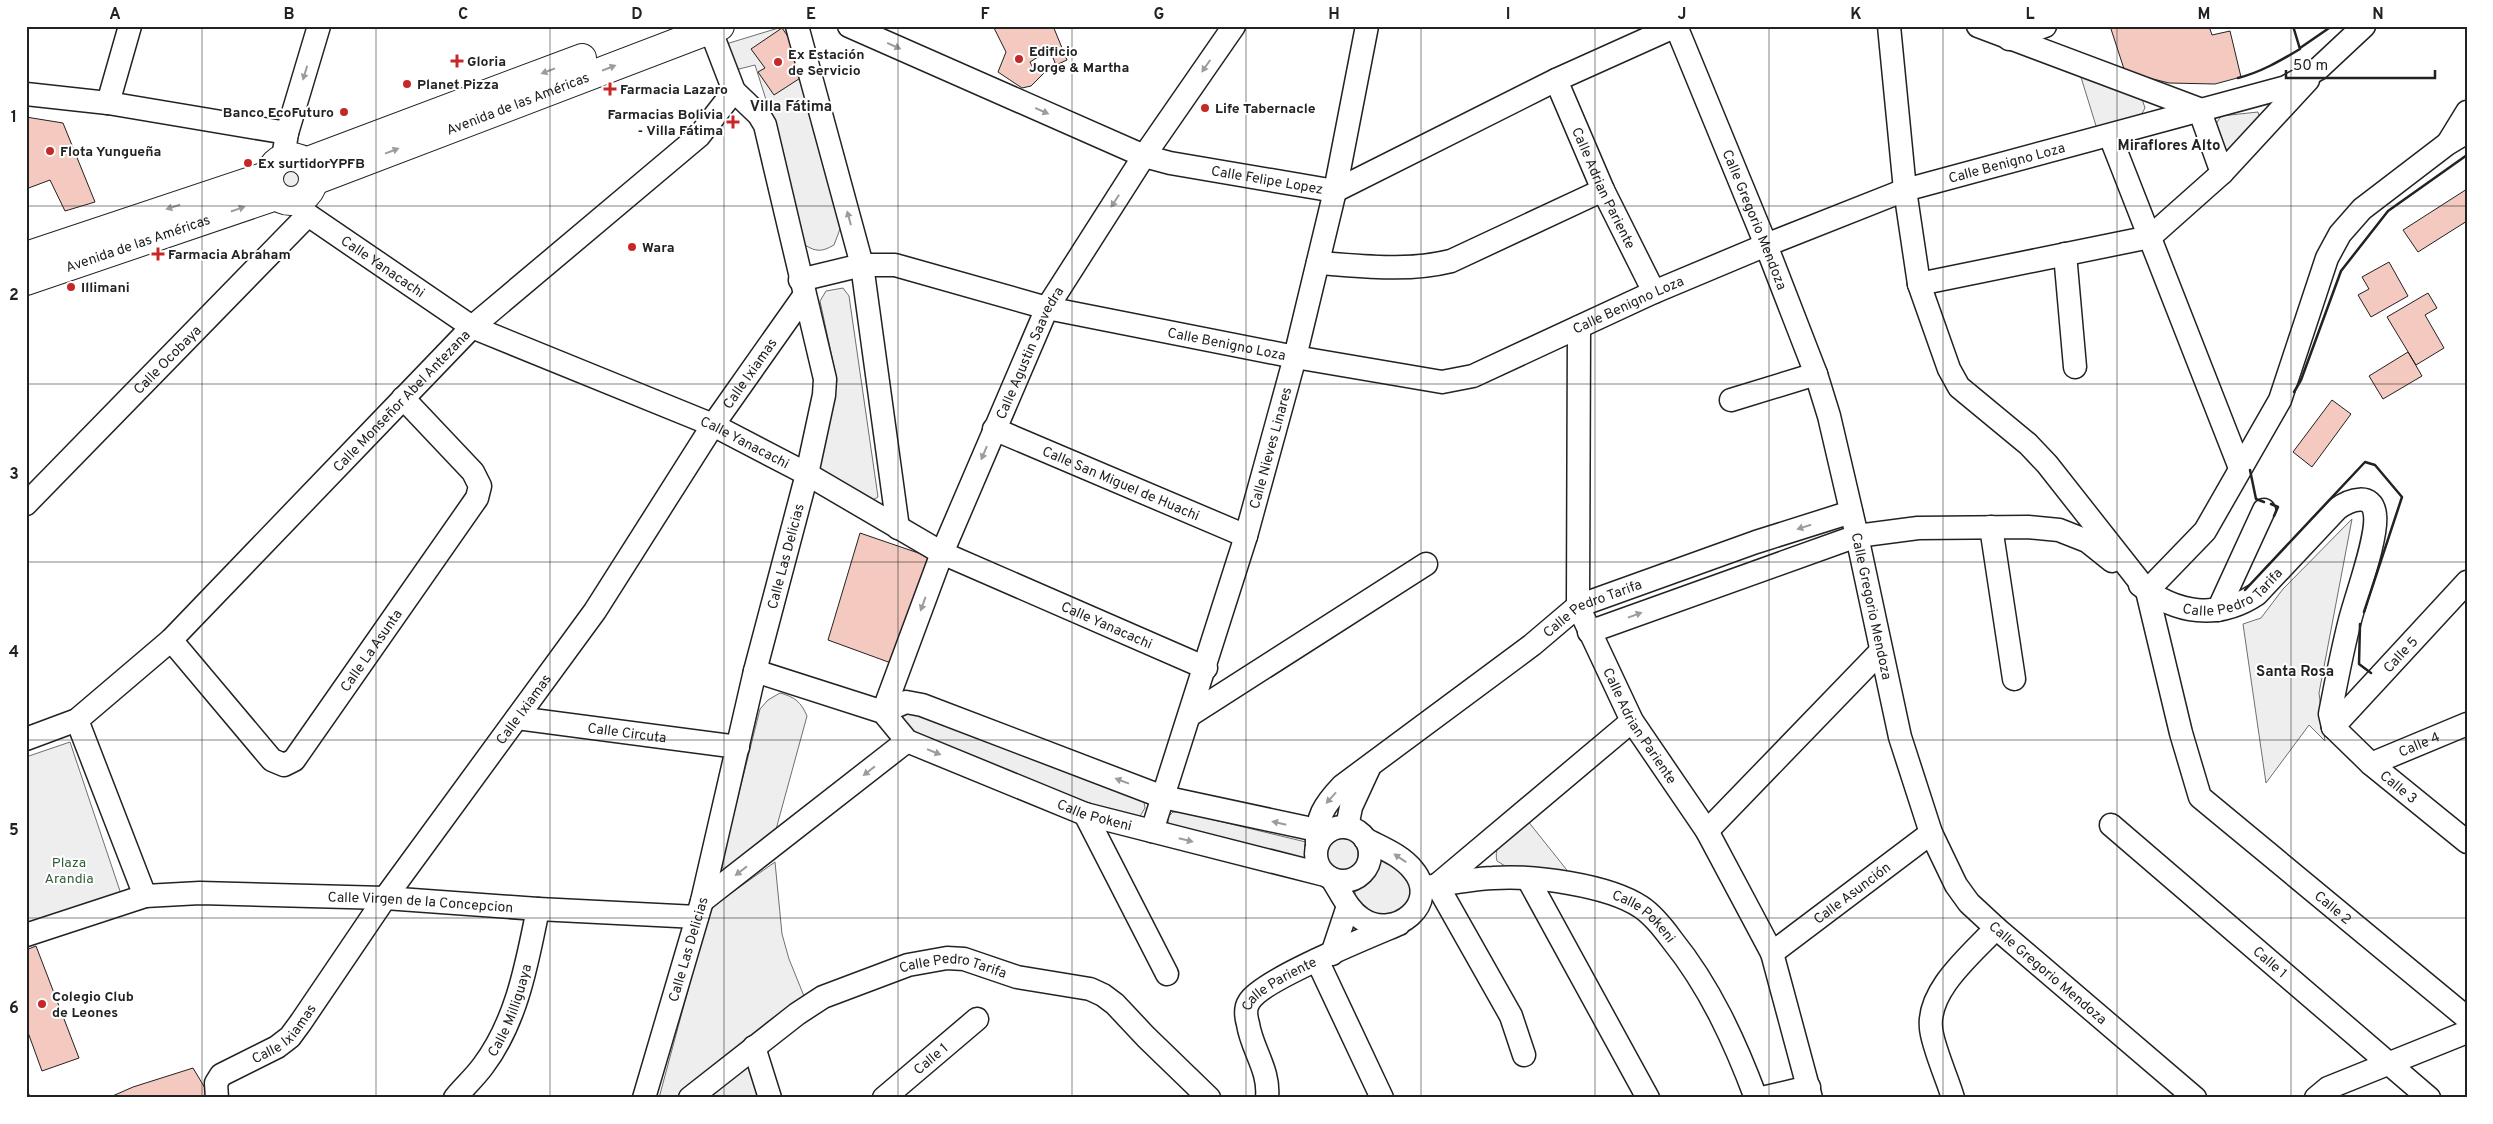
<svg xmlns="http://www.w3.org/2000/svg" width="2493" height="1124" font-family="Overpass,sans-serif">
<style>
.green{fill:#eee;stroke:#6f6f6f}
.building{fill:#f3c9c0;stroke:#222}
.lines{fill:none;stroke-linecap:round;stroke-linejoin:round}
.minor-casing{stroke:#222;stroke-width:25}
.major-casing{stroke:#222;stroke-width:30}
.minor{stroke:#fff;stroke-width:22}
.major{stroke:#fff;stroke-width:28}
.wall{stroke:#222;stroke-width:2.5}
.oneway{fill:#9c9c9c}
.grid{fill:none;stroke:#222;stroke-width:1;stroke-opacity:0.55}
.poi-dot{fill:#c62828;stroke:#fff;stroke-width:2}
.labels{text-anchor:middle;stroke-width:4;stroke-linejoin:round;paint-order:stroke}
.poi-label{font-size:14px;font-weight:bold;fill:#222;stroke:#fff;text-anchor:start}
.street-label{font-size:14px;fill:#222;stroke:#fff}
.park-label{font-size:14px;fill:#2f5e38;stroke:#fff}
.neighbourhood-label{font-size:15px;font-weight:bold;fill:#222;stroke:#fff}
.neatline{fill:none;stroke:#222;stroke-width:2}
.grid-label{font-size:16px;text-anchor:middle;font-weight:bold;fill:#222}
</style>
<rect width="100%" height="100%" fill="#fff"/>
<path class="green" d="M785 26H790L840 229 834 245C822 252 816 252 805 245L775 128 755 65 735 70 726 44Z
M2080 74 2142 99 2145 108 2140 117 2097 129Z
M2258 112 2260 119 2233 149 2223 152 2216 124 2221 116Z
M280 181a12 12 0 1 1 24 0a12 12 0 1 1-24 0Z
M843 288 849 296 878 497 869 502 821 475 818 466 837 381 820 301 826 291Z
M2352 519 2319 693 2325 741 2309 725 2266 783 2243 624 2261 618 2283 589Z
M780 693C795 697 801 702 807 716L775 833 725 871 721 865 760 709 768 700Z
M908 710 1144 802 1145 808 1139 818 1084 805 900 728V713Z
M70 742 122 897 26 929V757Z
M1173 812H1181L1310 843 1305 865 1173 827 1168 823V817Z
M1527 820 1570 874 1510 869 1497 861C1492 840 1513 832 1527 820Z
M1324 854a17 17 0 1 1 34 0a17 17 0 1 1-34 0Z
M1377 860C1394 862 1412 875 1410 894 1410 900 1405 907 1402 913L1369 917 1355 897V888C1369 882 1373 874 1377 860Z
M775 862 782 934 789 959 806 1001 680 1098H659L710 908Z
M754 1059 778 1098H706Z"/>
<path class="building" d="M993 26H1043L1044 28 1053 26 1067 60 1056 65 1051 53 1038 57 1030 62 1033 68 1040 64 1045 72 1031 86 1022 88 998 72 1006 52Z
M2110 26H2209L2212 35 2230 31 2241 77 2215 84 2169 83 2125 72Z
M782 28 798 51 791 55 805 75 774 95 758 72 765 68 751 49Z
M26 117 63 123 95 202 65 211 50 180 26 189Z
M2467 189V221L2418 252 2403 230Z
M2389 262 2408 296 2371 317 2358 295 2369 289 2362 277Z
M2428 293 2437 308 2425 315 2444 348 2416 365 2387 317Z
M2408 352 2422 376 2383 399 2369 376Z
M2332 400 2351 414 2312 467 2293 452Z
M860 533 930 557 891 663 828 640Z
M36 946 79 1058 42 1071 26 1027V950Z
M193 1068 211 1098H108L133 1087Z"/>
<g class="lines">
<defs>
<g id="minor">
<path d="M797 26 862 265 898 528"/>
<path id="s1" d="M849 26 1144 156 1170 163 1335 191 1556 80 1676 26"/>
<path id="s2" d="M1676 26 1766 245 1816 374 1829 416 1857 536 1900 737 1931 833 1956 885 1969 903 1996 928 2195 1098"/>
<path id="s3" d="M1889 26 1905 190 1919 284 1949 369 1959 387 2028 444 2047 464 2147 591 2181 733 2200 797 2467 1018"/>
<path d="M1978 26 2199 109 2222 173"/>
<path d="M2009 39 2045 26"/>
<path id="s4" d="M1556 80 1603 190 1654 292"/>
<path d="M26 94 108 103 287 133 283 158"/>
<path d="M108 103 130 26"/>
<path d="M287 133 319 26"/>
<path d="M2110 136 2240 468"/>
<path d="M2448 143 2467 112"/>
<path id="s5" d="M297 202 308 215 472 327 713 425 807 474 942 553 1206 668"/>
<path d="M2065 254 2075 367"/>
<path d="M1318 263C1363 266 1407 272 1451 261L1603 190"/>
<path id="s6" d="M800 280 862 265H895L1047 308 1295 357 1442 382 1473 376 1654 292 1766 245 1905 190 2286 87 2318 69 2364 26"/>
<path d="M1919 284 2150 237 2222 173 2308 80"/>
<path id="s7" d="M1579 327 1578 606 1632 721 1707 831 1772 953 1811 1098"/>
<path d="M1731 400 1816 374"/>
<path id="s8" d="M994 429 1246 536"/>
<path id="s9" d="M26 504 308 215"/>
<path d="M1991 527 2014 679"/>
<path id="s10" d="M2140 585C2176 614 2218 620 2257 594L2337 509C2349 500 2373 491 2375 515 2378 537 2356 596 2350 620 2342 651 2336 683 2330 714L2333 727"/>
<path d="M2147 591 2205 531 2280 400 2327 258 2340 234 2362 209 2447 144 2467 132"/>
<path d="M2218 610 2264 510"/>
<path d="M1589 632 1857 536 1918 528 2028 527 2059 530 2087 541 2112 561"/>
<path id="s11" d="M171 640 272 760 284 765 294 760 477 498 480 486 473 472 403 398"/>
<path id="s12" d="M755 671 883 712 907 741 1085 814 1325 875"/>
<path id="s13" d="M883 712 942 553 1047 308 1144 156 1234 26"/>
<path d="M883 712 906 702 922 705 1163 797 1326 832"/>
<path d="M1190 715 1426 564"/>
<path id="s14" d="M517 718 738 747"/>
<path d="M77 720 145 896"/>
<path id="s15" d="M2333 727 2467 582"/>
<path id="s16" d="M2333 727 2371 764 2467 842"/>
<path id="s17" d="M26 739 77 720 171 640 472 327 699 136 734 91"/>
<path id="s18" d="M2371 764 2467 724"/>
<path d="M1085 814 1167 974"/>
<path id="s19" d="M2111 825 2429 1098"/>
<circle cx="1343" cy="854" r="27"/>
<path d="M1347 827 1351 807 1369 768"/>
<path id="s20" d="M1152 831 1246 536 1295 357 1335 191 1367 26"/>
<path d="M1707 831 1881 651"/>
<path id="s21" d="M1317 845C1316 817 1324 805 1342 786L1532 645 1578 606 1756 542 1851 512"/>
<path d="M1332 879C1341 893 1348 910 1362 919 1395 941 1441 903 1413 870 1401 855 1382 848 1365 839"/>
<path d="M1528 879 1648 1098"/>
<path d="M1437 885 1632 721"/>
<path d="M1437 885 1511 1016 1524 1055"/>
<path id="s22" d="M1422 888C1445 884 1470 879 1493 878 1533 875 1608 885 1641 907 1653 915 1664 929 1672 940 1710 987 1735 1042 1756 1098"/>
<path d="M702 901 907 741"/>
<path id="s23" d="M26 935 145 896 200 893 385 898 538 909 697 917"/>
<path id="s24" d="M1772 953 1931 833"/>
<path d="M1332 954 1348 906"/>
<path d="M1317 960 1382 1098"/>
<path d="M754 1047 770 1098"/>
<path id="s25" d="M217 1098 216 1083 221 1075 277 1047 290 1037 301 1022 385 898 595 611 713 425 804 296"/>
<path id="s26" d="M455 1098C464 1087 475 1077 483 1066 517 1021 527 963 538 909"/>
<path id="s27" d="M644 1098 702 901 755 671 807 474 824 395 825 379 765 125 759 115 734 91 709 26"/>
<path id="s28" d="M690 1098 797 1014 823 997 908 965 947 958 964 959 1017 977 1090 989 1103 995 1115 1004 1146 1037 1209 1098"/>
<path id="s29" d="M884 1098 977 1019"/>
<path id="s30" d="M1267 1098C1270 1070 1252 1050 1248 1024 1246 1017 1245 1008 1249 1002 1261 980 1371 936 1399 924"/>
<path d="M1762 1098 1809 1087"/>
<path d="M1953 1098C1948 1080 1932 1045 1931 1028 1927 990 1972 954 1996 928"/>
<path d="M2316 1098 2328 1088 2467 1032"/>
</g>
<g id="major">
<circle cx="291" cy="179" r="22"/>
<path d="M305 162 582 58"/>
<path id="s31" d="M314 181 720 26"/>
<path d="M26 256 269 175"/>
<path id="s32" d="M26 281 276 196"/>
</g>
</defs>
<use href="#minor" class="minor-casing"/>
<use href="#major" class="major-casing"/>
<use href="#minor" class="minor"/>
<use href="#major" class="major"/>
<path class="wall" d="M2300 48 2332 26
M2238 78C2261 72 2280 61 2300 49L2293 26
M2294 392 2301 380 2341 271 2388 211 2467 155
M2250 470 2256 499 2264 502
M2271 504 2278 507 2274 516
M2245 590 2365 462 2375 465 2402 497 2364 612
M2360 624 2359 664 2371 673
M26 1090 30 1098"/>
</g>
<defs><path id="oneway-solid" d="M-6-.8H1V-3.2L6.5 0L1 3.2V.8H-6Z" transform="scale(1.25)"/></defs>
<g class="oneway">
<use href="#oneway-solid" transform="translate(894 46) rotate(24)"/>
<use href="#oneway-solid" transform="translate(1206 66) rotate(125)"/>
<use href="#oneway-solid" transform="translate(609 68) rotate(-21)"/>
<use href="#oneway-solid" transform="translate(548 71) rotate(159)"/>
<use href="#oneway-solid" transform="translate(305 73) rotate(107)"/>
<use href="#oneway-solid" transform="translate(1042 111) rotate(24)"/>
<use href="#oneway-solid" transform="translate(392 151) rotate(-21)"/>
<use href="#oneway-solid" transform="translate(1115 201) rotate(123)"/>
<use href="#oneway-solid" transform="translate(173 207) rotate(162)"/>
<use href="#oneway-solid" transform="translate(238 209) rotate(-19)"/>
<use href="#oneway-solid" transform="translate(849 218) rotate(-105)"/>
<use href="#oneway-solid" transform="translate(984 453) rotate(113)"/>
<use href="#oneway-solid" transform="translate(1804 527) rotate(162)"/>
<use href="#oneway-solid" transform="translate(923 604) rotate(110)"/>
<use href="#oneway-solid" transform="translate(1635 615) rotate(-20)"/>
<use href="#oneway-solid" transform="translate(934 752) rotate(22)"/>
<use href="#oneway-solid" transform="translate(869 771) rotate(142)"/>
<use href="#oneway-solid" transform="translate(1122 781) rotate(-159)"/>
<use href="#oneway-solid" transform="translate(1331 798) rotate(132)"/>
<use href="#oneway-solid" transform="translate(1279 823) rotate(-167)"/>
<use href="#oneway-solid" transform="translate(1186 840) rotate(14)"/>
<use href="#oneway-solid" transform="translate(1400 858) rotate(-146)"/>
<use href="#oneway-solid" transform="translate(741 871) rotate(142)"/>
</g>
<path class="grid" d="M202 26V1098M376 26V1098M550 26V1098M724 26V1098M898 26V1098M1072 26V1098M1246 26V1098M1421 26V1098M1595 26V1098M1769 26V1098M1943 26V1098M2117 26V1098M2291 26V1098M26 206H2467M26 384H2467M26 562H2467M26 740H2467M26 918H2467"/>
<g class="poi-dot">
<circle cx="1019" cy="59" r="5"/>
<path d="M454.5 53.5h5v5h5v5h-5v5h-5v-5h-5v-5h5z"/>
<circle cx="778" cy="62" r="5"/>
<circle cx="407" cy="84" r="5"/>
<path d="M607.5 81.5h5v5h5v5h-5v5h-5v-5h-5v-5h5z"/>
<circle cx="1205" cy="108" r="5"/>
<circle cx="344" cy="112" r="5"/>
<path d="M730.5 114.5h5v5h5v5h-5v5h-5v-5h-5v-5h5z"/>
<circle cx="50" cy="151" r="5"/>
<circle cx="248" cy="163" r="5"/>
<circle cx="632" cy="247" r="5"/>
<path d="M155.5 246.5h5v5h5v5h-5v5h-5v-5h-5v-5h5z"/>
<circle cx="71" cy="287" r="5"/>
<circle cx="42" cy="1004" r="5"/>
</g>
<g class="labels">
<g class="poi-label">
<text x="1029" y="56">Edificio<tspan x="1029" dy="16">Jorge &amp; Martha</tspan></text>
<text x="788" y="59">Ex Estación<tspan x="788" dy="16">de Servicio</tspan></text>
<text x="467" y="66">Gloria</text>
<text x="417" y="89">Planet Pizza</text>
<text x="620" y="94">Farmacia Lazaro</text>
<text x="1215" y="113">Life Tabernacle</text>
<text x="334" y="117" text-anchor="end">Banco EcoFuturo</text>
<text x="723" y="119" text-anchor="end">Farmacias Bolivia<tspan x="723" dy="16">- Villa Fátima</tspan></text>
<text x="60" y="156">Flota Yungueña</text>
<text x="258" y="168">Ex surtidorYPFB</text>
<text x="642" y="252">Wara</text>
<text x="168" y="259">Farmacia Abraham</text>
<text x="81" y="292">Illimani</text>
<text x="52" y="1001">Colegio Club<tspan x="52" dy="16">de Leones</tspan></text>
</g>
<g class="street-label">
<text dy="5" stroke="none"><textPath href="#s31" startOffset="218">Avenida de las Américas</textPath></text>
<text dy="5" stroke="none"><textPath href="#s6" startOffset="1264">Calle Benigno Loza</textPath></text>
<text dy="5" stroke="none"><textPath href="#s1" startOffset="448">Calle Felipe Lopez</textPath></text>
<text dy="5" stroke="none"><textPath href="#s4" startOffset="118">Calle Adrian Pariente</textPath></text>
<text dy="5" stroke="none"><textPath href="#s2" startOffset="209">Calle Gregorio Mendoza</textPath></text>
<text dy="5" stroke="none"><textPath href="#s32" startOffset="118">Avenida de las Américas</textPath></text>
<text dy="5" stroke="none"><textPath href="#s5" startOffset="108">Calle Yanacachi</textPath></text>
<text dy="5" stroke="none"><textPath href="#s6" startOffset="859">Calle Benigno Loza</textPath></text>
<text dy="5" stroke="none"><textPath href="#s6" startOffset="438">Calle Benigno Loza</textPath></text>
<text dy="5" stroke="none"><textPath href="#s13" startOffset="388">Calle Agustin Saavedra</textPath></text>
<text dy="5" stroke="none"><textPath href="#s9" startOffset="202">Calle Ocobaya</textPath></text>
<text dy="5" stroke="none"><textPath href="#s25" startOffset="911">Calle Ixiamas</textPath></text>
<text dy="5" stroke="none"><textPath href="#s17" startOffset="510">Calle Monseñor Abel Antezana</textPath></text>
<text dy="5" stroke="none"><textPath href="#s5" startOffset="512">Calle Yanacachi</textPath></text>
<text dy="5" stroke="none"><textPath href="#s20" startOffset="401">Calle Nieves Linares</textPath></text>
<text dy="5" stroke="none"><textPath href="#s8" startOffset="138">Calle San Miguel de Huachi</textPath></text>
<text dy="5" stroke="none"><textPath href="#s27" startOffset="560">Calle Las Delicias</textPath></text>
<text dy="5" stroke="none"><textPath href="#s10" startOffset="104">Calle Pedro Tarifa</textPath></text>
<text dy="5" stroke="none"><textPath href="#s2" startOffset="614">Calle Gregorio Mendoza</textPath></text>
<text dy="5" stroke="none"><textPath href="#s21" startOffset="375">Calle Pedro Tarifa</textPath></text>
<text dy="5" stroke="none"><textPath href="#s5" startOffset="918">Calle Yanacachi</textPath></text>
<text dy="5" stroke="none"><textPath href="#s11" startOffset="315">Calle La Asunta</textPath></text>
<text dy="5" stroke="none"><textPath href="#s15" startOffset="99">Calle 5</textPath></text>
<text dy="5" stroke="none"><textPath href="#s25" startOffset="506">Calle Ixiamas</textPath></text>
<text dy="5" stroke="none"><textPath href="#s7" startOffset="414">Calle Adrian Pariente</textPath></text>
<text dy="5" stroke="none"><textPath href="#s14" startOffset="111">Calle Circuta</textPath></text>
<text dy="5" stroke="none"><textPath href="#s18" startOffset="52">Calle 4</textPath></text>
<text dy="5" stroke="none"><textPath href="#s16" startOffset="89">Calle 3</textPath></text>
<text dy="5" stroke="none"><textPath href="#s12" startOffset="374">Calle Pokeni</textPath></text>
<text dy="5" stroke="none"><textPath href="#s24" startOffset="100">Calle Asunción</textPath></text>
<text dy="5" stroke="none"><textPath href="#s23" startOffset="401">Calle Virgen de la Concepcion</textPath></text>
<text dy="5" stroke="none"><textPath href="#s3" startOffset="1035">Calle 2</textPath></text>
<text dy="5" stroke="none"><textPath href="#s22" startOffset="232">Calle Pokeni</textPath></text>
<text dy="5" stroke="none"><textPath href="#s27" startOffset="155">Calle Las Delicias</textPath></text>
<text dy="5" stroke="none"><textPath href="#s19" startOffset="210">Calle 1</textPath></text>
<text dy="5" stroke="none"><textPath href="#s2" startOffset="1034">Calle Gregorio Mendoza</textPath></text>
<text dy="5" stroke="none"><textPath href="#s28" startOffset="304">Calle Pedro Tarifa</textPath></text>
<text dy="5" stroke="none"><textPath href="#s30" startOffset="135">Calle Pariente</textPath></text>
<text dy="5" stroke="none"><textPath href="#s26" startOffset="105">Calle Milliguaya</textPath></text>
<text dy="5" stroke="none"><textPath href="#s25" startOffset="101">Calle Ixiamas</textPath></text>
<text dy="5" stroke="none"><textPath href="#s29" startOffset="61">Calle 1</textPath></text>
</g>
<g class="park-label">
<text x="69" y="867">Plaza<tspan x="69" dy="16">Arandia</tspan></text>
</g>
<g class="neighbourhood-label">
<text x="791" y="111">Villa Fátima</text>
<text x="2169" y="150">Miraflores Alto</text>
<text x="2295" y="676">Santa Rosa</text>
</g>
</g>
<rect width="2493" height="1124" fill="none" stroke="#ffffff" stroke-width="55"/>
<path d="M2286 70v8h149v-8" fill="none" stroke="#222222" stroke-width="2.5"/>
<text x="2293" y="70" font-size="15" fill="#222222" stroke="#ffffff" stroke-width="4" paint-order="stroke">50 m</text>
<rect x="28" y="28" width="2438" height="1068" class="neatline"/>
<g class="grid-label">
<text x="115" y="19">A</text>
<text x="289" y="19">B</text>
<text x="463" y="19">C</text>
<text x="637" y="19">D</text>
<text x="811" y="19">E</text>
<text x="985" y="19">F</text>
<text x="1159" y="19">G</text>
<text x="1334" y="19">H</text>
<text x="1508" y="19">I</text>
<text x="1682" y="19">J</text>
<text x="1856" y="19">K</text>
<text x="2030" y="19">L</text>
<text x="2204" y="19">M</text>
<text x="2378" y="19">N</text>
<text x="14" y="122">1</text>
<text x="14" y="300">2</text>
<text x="14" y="479">3</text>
<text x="14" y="657">4</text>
<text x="14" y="835">5</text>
<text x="14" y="1013">6</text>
</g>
</svg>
